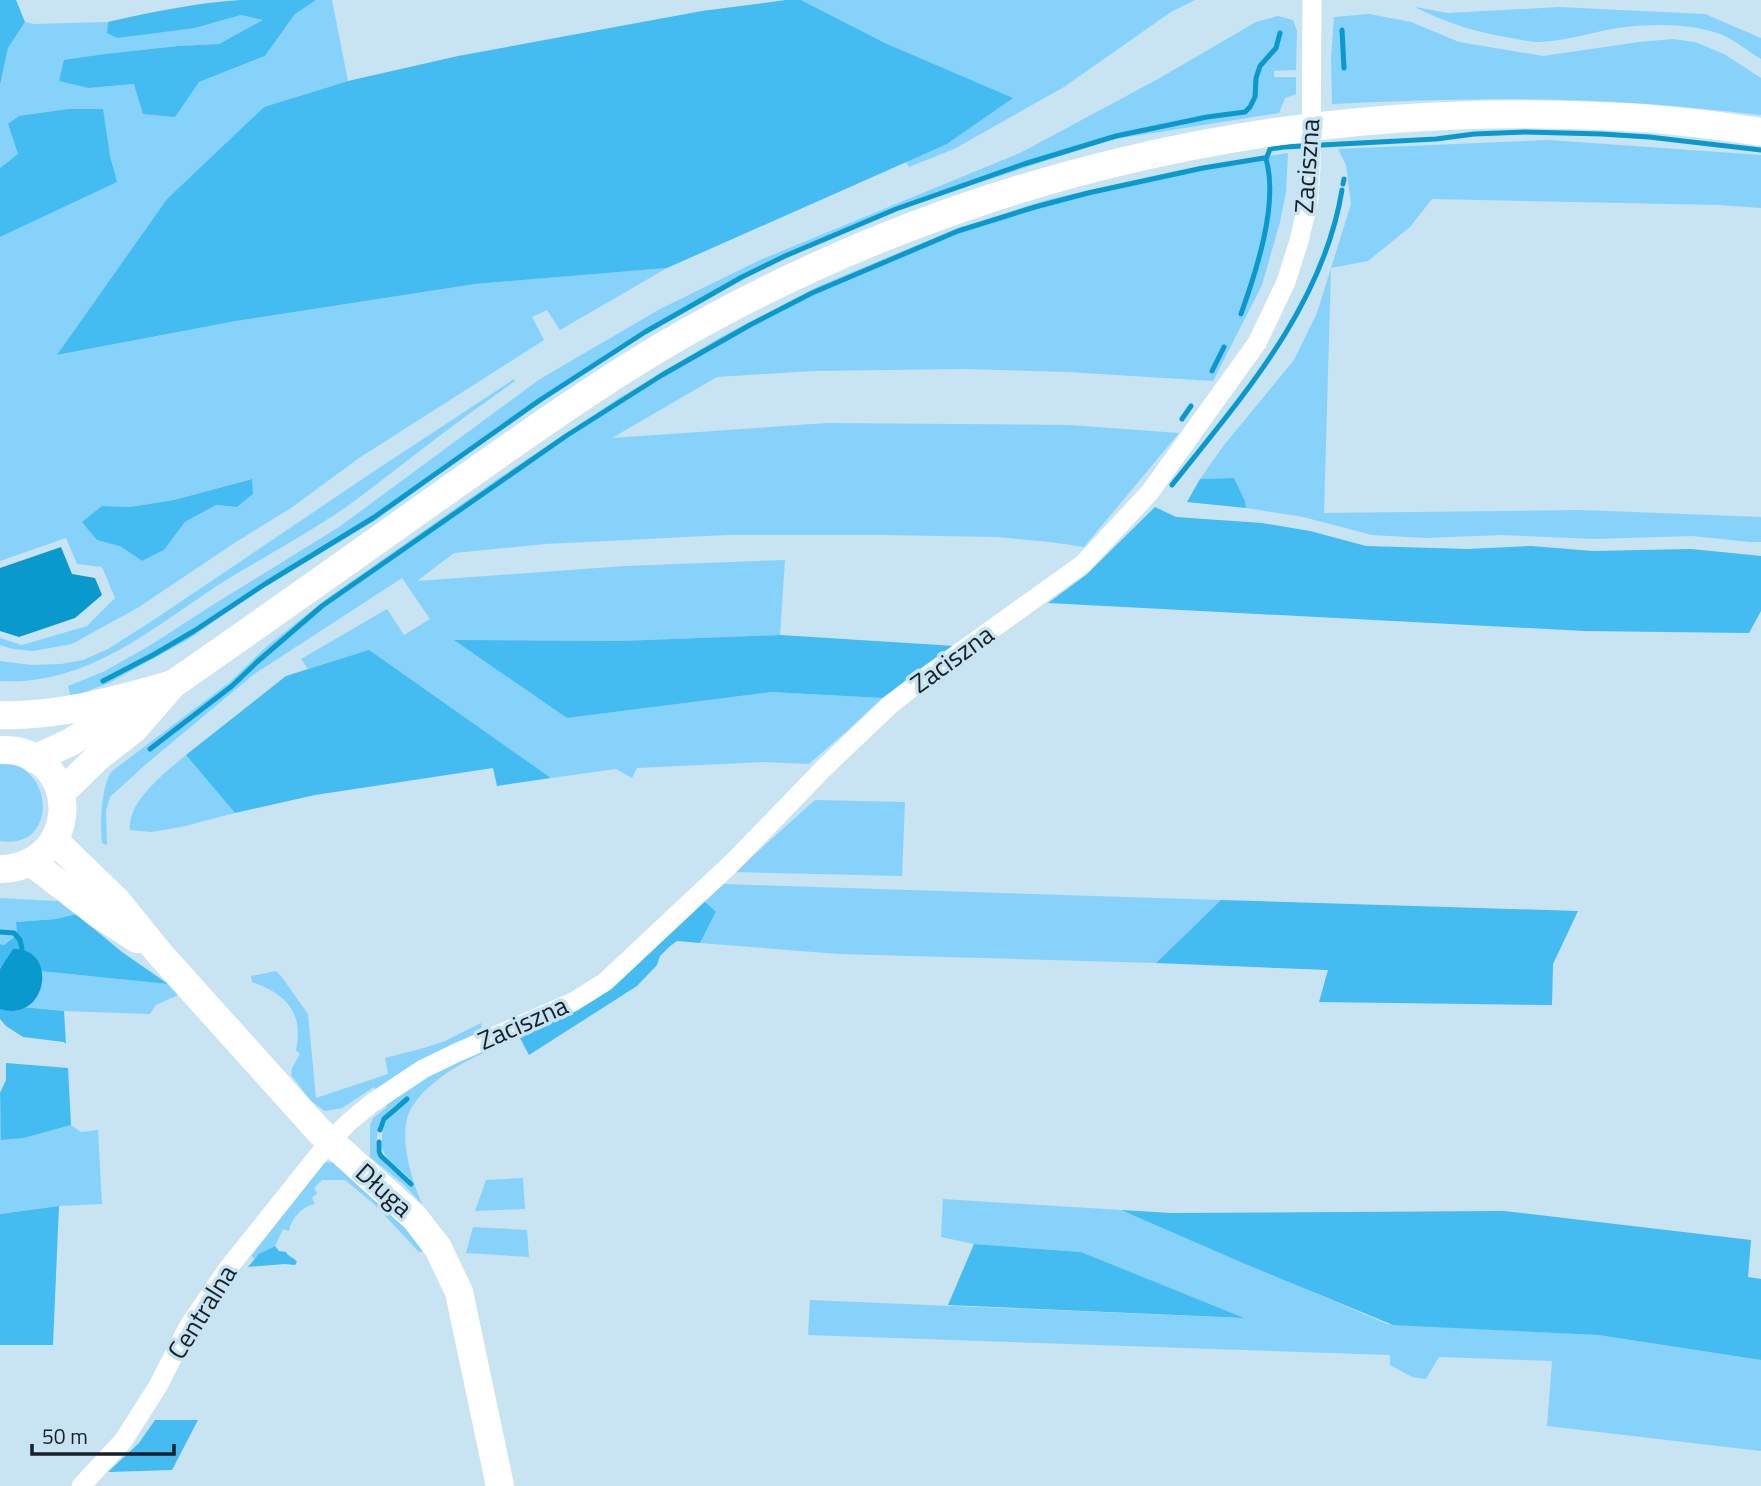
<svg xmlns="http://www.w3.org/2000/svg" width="1761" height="1486" font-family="'Titillium Web',sans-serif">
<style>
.green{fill:#87d2fa;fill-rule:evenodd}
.forest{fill:#44bbf1}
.water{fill:#0a99cd}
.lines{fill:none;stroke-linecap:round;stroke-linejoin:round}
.stream{stroke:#0a99cd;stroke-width:5}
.street{stroke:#fff;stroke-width:19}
.secondary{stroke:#fff;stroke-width:28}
.labels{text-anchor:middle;stroke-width:7;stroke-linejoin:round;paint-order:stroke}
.street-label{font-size:26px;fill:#162026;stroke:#c8e3f2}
</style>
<rect width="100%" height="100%" fill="#c8e3f2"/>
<path class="green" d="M316 0H332L348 81 264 107 167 199 58 355 236 321 475 284 667 268 560 330 547 310 532 317 544 340 359 458 291 508 236 542 139 607 72 644 33 651 12 649 0 645V638L22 645 87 626 115 598 102 567 77 564 66 538 0 561V237L116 182 110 156 8 124 18 154 0 168V85L8 48 25 22 34 24 108 22 107 33 195 28 241 15 264 20 219 44 178 46 105 54 64 61 89 88 134 84 199 82 265 56 295 14ZM251 479 253 494 237 507 216 505 185 522 164 550 142 561 120 546 102 506 130 507 174 500Z
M801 0H1195L1171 12 1064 87 954 149 909 167 906 162 947 144 1012 98 885 43Z
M1415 7 1448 13 1559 7 1705 14 1761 38V59C1749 52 1737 42 1725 36 1696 23 1649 23 1618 28 1592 32 1566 41 1539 42 1530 42 1521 40 1512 38 1478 33 1446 23 1415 7Z
M1369 14 1411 22 1459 42 1543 56 1639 42 1673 39 1695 42 1724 54 1761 78V115C1706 109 1651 103 1595 101 1508 97 1420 100 1332 104L1331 59 1334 17Z
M1278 16 1293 20 1297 31 1296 70 1274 71V77H1296V94L1285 98 1279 113 1109 140 905 207 778 261 679 312 515 420 376 520 253 594 189 639 109 683 71 697 68 686 105 671 149 646 211 606 339 527 540 379 660 309 760 260 1022 152 1158 79 1256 22Z
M1549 140 1761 155V208L1719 205 1432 199 1410 227 1368 261 1331 268 1324 513 1582 510 1761 517V542H1750L1692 536 1595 539 1501 535 1425 538 1372 535 1303 517 1246 508 1245 501 1234 478 1200 479 1224 445 1294 360 1317 313 1351 204 1346 165 1338 149Z
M1288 153 1286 192 1280 222 1262 285 1213 381 1068 372 964 369 813 371 717 377 612 438 828 423 1069 425 1179 433 1084 547 1050 542 997 537 885 535H726L545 544 454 553 417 581 625 566 785 560 780 635 620 641 456 640 567 718 771 692 882 698 849 729 809 764 764 762 637 768 632 778 616 769 551 778 369 651 308 669 301 659 387 609 404 635 430 619 402 578 253 675 145 765 110 797 106 811 107 845 102 843C100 825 101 788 111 772L230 682 265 648 325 600 499 478 616 400 721 337 817 287 953 230 1050 199 1180 170Z
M514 379 515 381C483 404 452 426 421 450 397 468 374 487 349 505 309 533 265 556 223 582 153 627 89 686 0 681V661L31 665 61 664 83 660 108 649 155 619 370 474Z
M186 755 235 813 181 827 151 832 130 830C127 801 166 772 186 755Z
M0 763C55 762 59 851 0 841Z
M815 800 905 802 902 876 735 872Z
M722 884 1221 900 1156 963 839 954 700 943 716 913 704 901Z
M0 898 55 901 61 899 76 914 56 919 16 922 17 935 4 945 0 944Z
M0 967 168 984 178 995 156 1005 150 1014 64 1011 0 1005Z
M276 971 281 976 308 1014 316 1098 388 1074 385 1058 424 1048 445 1041 481 1023 482 1034 377 1091 374 1087 342 1108 325 1111 311 1101 291 1075 292 1068 300 1054 296 1050C304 1012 286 994 252 982L251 976Z
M485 1047 486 1052C459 1063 411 1091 406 1123 402 1148 412 1181 422 1204L403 1184 370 1157V1125L373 1118 387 1107 385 1103 412 1083ZM406 1097 408 1101C393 1112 382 1120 382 1140 381 1146 382 1151 386 1156 392 1164 403 1171 410 1179L412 1183 409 1184 390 1168 376 1153C377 1120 380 1117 406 1097Z
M0 1108 2 1140 24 1138 71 1125 81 1132 98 1130 102 1204 59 1206 0 1214Z
M327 1162 334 1163 351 1172 428 1251 419 1252 374 1204 345 1180H322L314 1188 317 1193 312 1198 315 1204C302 1206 291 1219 289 1231L283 1229 275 1246 259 1255 255 1259 251 1256 307 1185 319 1165Z
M523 1178 525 1209 475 1211 486 1180Z
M943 1199 1121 1210 1387 1324 1598 1335 1761 1360V1451L1547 1426 1552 1361 1439 1357 1426 1379 1412 1377 1390 1365V1355L808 1335 810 1300 1241 1318 1081 1252 974 1244 941 1237Z
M473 1227 527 1230 529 1257 466 1253Z"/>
<path class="forest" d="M0 0H16L25 22 8 48 0 85Z
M240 0H316L295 14 265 56 199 82 175 117 143 114 134 84 89 88 59 81 64 60 105 54 178 46 219 44 263 20 241 15 195 28 117 38 107 33 108 22C151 12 195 3 240 0Z
M786 0H801L885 43 1013 98 947 144 667 268 475 284 236 321 57 355 167 199 264 107 348 81 458 56 702 11Z
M69 109H103L110 156 117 182 0 237V168L18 154 8 124 19 116Z
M1234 478 1245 501 1246 508 1187 502 1200 479Z
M252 479 253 494 237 507 216 505 185 522 164 550 142 561 120 546 97 540 82 522 102 506 130 507 174 500Z
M1155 507 1176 517 1262 523 1310 531 1366 546 1468 549 1531 546 1593 551 1691 549 1761 556V611L1749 633 1585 631 1048 603 1086 575Z
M780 635 955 646 882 698 771 692 567 718 454 640 620 641Z
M369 650 551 778 497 786 493 768 315 795 235 813 186 755 286 676Z
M1221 900 1578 911 1553 964 1552 1005 1319 1002 1328 970 1156 963Z
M704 901 716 912 700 943 677 941 669 947 660 956 657 965 637 986 529 1055 520 1038 600 995Z
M76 914 122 952 168 984 0 967V944L4 945 17 935 16 922 56 919Z
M0 1005 64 1011 66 1044 64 1042 23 1037 6 1026 0 1019Z
M6 1063 68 1068 71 1125 24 1138 1 1140 0 1093 6 1080Z
M59 1206 53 1345H0V1214Z
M1121 1210 1171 1213 1504 1211 1751 1240 1748 1277 1761 1279V1360L1598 1335 1393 1325 1243 1263Z
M974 1244 1081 1252 1244 1318 948 1305Z
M275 1246 279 1251 286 1252C288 1257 294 1257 297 1262L295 1265 285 1264 248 1267 259 1254Z
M155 1420H198L172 1470 108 1472 139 1443Z"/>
<path class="water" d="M61 547 72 574 95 578 102 595 75 618 19 637 0 631V568Z
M13 949C59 947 48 1024 0 1009V969Z"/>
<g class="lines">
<path class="stream" d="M1342 30 1344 68
M1266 159 1270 149 1284 147 1436 139 1474 134 1525 132 1602 134 1649 137 1761 150
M1343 184 1344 179
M1212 371 1224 347
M1182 419 1191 406
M1172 485C1242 397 1323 306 1342 190
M103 681 153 655 194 631 265 584 373 518 540 400 645 332 742 277 785 256 896 209 1024 164 1116 136 1207 117 1245 112 1250 107 1255 97 1256 78 1260 66 1276 48 1280 33
M150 749 232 686 257 662 322 606 566 436 662 375 750 325 812 293 958 231 1035 207 1088 193 1203 168 1264 158 1266 159C1279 203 1256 272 1241 314
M0 932 14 933 20 940 22 949
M380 1130 384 1119 407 1099
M379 1142V1152L381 1156 411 1184"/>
<path class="street" d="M81 1486 123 1441 158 1386 188 1327 226 1271 329 1142 349 1122 372 1103 423 1069 456 1053 573 1002 605 982 734 861 826 766 890 705 928 675 1083 564 1150 492 1257 343 1286 282 1299 241 1309 199 1311 166 1312 0"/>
<path class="secondary" d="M0 715C57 717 118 700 173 684
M0 750C5 750 11 750 17 751 83 766 77 867 0 869
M34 759 71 742 112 715 132 699
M61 793 98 757 134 729 173 684C264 621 354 557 444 493 515 443 586 392 661 347 952 176 1286 98 1622 117 1669 119 1715 125 1761 132
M54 840 117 901 159 953 320 1132 415 1218 438 1248 459 1292 500 1486
M31 862 98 914 137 939"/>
</g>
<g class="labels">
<g class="street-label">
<text transform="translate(1307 166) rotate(-86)" y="9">Zaciszna</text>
<text transform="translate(952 659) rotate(-36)" y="9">Zaciszna</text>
<text transform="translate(523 1023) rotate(-24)" y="9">Zaciszna</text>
<text transform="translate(384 1190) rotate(42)" y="9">Długa</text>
<text transform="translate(202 1312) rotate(-58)" y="9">Centralna</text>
</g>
</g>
<path d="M32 1444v10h142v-10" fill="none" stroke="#162026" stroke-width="3.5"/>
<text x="42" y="1444" font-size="21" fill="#162026" stroke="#c8e3f2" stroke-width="5" paint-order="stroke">50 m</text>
</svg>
